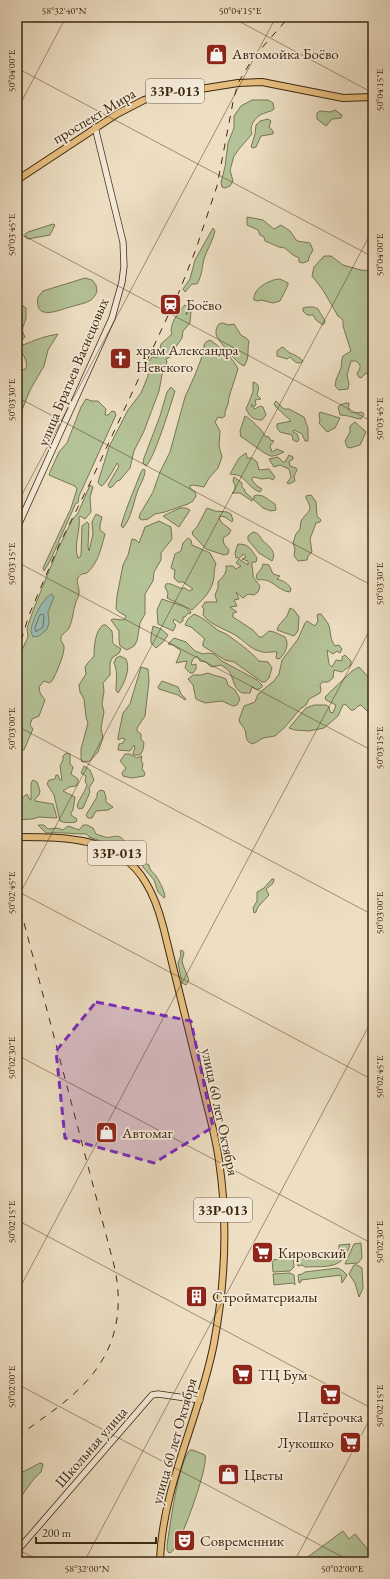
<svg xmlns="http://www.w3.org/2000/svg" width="390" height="1579" font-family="'EB Garamond',serif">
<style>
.green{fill:#b4c397;stroke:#787653}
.water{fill:#99bdb2;stroke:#748171}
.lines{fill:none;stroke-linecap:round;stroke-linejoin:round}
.shore{stroke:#6b7260;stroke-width:1}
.secondary-casing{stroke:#3d280f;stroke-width:7}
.primary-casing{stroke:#3d280f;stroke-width:8}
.secondary{stroke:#f4ead9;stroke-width:5.5}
.primary{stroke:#e7c082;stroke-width:6}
.rail{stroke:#3d280f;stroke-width:1;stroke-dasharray:7 7;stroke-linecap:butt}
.marked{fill:#7b2cbf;fill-opacity:0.2;stroke:#7b2cbf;stroke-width:3;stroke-dasharray:8 5;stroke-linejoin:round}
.ticks{fill:none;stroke:#3d280f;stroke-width:1;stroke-opacity:0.45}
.labels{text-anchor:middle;stroke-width:3.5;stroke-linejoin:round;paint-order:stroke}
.shield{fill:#f4ead9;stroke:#74624c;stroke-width:1}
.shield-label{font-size:14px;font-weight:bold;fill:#3d280f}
.poi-label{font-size:15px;fill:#3d280f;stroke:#f4ead9;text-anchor:start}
.street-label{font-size:15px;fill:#3d280f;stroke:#f4ead9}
.neatline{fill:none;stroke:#3d280f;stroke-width:1.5}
.ticks-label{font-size:10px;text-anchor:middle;fill:#3d280f}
</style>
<rect width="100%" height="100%" fill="#eedfc4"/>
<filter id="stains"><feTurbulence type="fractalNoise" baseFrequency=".005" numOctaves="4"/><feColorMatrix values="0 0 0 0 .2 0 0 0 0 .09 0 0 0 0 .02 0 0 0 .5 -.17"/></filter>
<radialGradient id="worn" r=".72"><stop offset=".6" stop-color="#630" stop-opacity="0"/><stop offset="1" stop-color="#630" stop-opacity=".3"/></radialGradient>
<path class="green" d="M252 100H268L273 103 274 109C271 112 269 111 265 113 257 115 248 125 252 134L239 149 234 156 230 170 233 181 230 186 225 188 222 187 221 182 225 167 228 143 234 128V116L241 106Z
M335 110 342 115 341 118 332 119 326 126 317 119V113L320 111 330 112Z
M268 119 271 121 269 127 273 131V134L261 136 256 147 253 148 251 147 255 134 256 125 260 121Z
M247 217 263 220 274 229 281 225 290 231 297 241 310 243 313 250 310 255 308 261 303 263 299 262V258L293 255 285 248 279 247 265 241 264 237 260 235 258 230 247 225Z
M53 224 55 225 50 235 28 239 25 237V234L28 232Z
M213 228 215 231C213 241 207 249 204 259 202 267 202 276 197 284H192L185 292 183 289 190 279 195 260Z
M324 256H331L343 265 361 270 373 271V372L365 374 361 378 359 377 357 374 360 368V365L356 361H351L347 375 349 384 348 389 339 390 335 386 336 380 341 368 342 359 343 356 351 351 343 326V320L338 316 323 290 312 276 314 267Z
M85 278 92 280 96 285 97 292C95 295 94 298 91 300 85 304 76 305 70 307 57 311 34 321 38 297L43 291Z
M280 279 288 283V285L280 301 273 303 261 300 258 301 254 300C252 289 270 279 280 279Z
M17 304H20L26 308C26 311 26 315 26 318 24 327 20 328 25 337L21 341 23 345C35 340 45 336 58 334L48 350 44 366 30 390 22 410V417L17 431V369L22 370 26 369C28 361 23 354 19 348H17Z
M185 305 188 307 186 315 190 309 191 311 190 323 183 331 182 338 175 348 172 356 166 359 167 362 162 375 159 391 144 431 134 451 130 468 120 480 117 481 113 486 110 488 108 485 119 466 117 463C114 469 106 483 102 486L100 485 98 482 109 447 128 410 141 393 148 376V362L152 357H158L161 344 172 334C168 327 179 310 185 305Z
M307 307H314L318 309C320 314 324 317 325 322L323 325 316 320 313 315H307L303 311V308Z
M223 323 228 325 234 324 241 335 246 338 249 341C247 350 250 358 244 366 237 364 221 343 217 337 215 332 216 328 219 324Z
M210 340C218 345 235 360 238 369L229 397 228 404 225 412V416L222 418 218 417 215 422 220 431 219 446 222 457 218 468 209 478 204 487 193 485 190 486V488L195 492 196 496 193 501 188 504 165 512 155 514 148 519 142 520 139 518 140 514 153 492 160 472 170 452 185 397 195 375 203 354 204 345 206 342Z
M282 347C286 348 286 351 290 353 295 355 299 357 303 361 298 366 294 361 290 357L287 359 277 356V351Z
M253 382C260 384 259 389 257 395L261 399 255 400 256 405 254 407 252 404 251 406 255 409 260 406 263 407 266 415 262 420C253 420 250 417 246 409L253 392Z
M171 387 175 391C171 404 154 459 146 466L143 463 144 458 160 416 167 392Z
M86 399 92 401H98L106 409 105 415H108L112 411 115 412 116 415 79 496 78 503H76L50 561 44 571 43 568 71 508 77 489 75 486 51 476 49 475 50 472 59 452 67 443 81 407Z
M276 401 284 409H289L304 417 308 428V441H305L302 434 294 430 293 432 297 434 299 440 297 442 293 440 292 435 280 432 277 428V424L291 421 276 407 274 404Z
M346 403H349C349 405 348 407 349 409 349 414 359 413 362 412L364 414 361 419C353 418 348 415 340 415L338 407 340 405Z
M320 412 340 418 335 428 327 432 319 423 320 420 319 415Z
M245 416C250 418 263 431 265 436L269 437 270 440 274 441 270 446 272 452 277 449 284 452C282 453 275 456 273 456 268 458 248 440 241 437L240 431Z
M355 422 366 432 360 445 350 448 347 447 345 441 350 432V426Z
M246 453 247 458H252L257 462 259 470 269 469 275 477 273 480 269 478 262 479 254 477 252 478V480L257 486 262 489 260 492C251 489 247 481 240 476 237 474 233 475 230 474L239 458Z
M289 455 293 457V459L289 462 290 466 296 468 297 470 294 476 295 481 289 484 287 483 291 477 289 469 280 465 274 467 269 459 278 457 283 462H285Z
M143 469 145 470C145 477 141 483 138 490 133 503 132 517 123 528L121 526C126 508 134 490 141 472Z
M234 477 242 483V487L245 490V492L253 499 252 501 240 493H232L235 490V485L233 481Z
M90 485 93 487 90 497 91 512 85 519 80 516 79 517C81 530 73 545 78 558L81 556 82 526 87 522 89 524 88 547 89 551 93 534 92 522 96 514 102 517 100 525V530L105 534C101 549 98 563 87 573L82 574C73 579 80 586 79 593 79 596 77 599 76 602 73 610 73 620 69 628 67 632 61 634 61 638 60 641 63 643 64 646 65 654 56 674 52 681L49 683 44 681 39 687 40 693 45 700 39 716 32 719 30 725 33 729 24 750 19 748 17 745V665L20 654 28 637 27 628 34 608 58 549 72 520 78 513Z
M257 495 263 496 275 504 276 510 271 511 263 508 254 500V496Z
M311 495 316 502 317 516 321 520 320 522 316 523 310 539 312 552 308 556 307 560 298 561 294 556 295 549 293 543 296 534 300 529 301 521C308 510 314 512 306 498V496Z
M180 508H186L190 510 179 527 163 516Z
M207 508 215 511 227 512 231 514 233 520 232 522 225 517 220 516 219 518 222 523 231 530 229 534 223 538 224 544 229 550 228 554 224 555 206 549 193 535 192 532 197 527Z
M159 521 171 527 172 539 161 553V560L154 572 153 581 145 594V614L140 623 137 641 134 646 127 650 120 646 119 640V631L111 620 113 619 124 620 126 616 119 612 116 609 117 596 123 565 128 555 132 539 136 540 139 543 145 527Z
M253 532C259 533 260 537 263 541 269 546 277 552 272 561L259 553 248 540V536Z
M188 538 191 540 192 545 210 553 216 564C213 571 215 576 213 582 210 594 200 602 192 610L167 598 168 593 165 587 166 584C173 582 178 590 185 588L189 591 193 589 183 582H178L174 578 175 570 171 568 175 554 181 551 183 543Z
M238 544C250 544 251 550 257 558L256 562H252C251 567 254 572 253 577L260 586 258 592 254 595 248 594 243 598 236 592 239 599 234 600 237 606 230 607 237 612 233 613V617L253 630 259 637H262L269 631 274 632 285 637C290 645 285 654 279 659L276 658 277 652C271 651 267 654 259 651 251 649 244 641 238 637 227 629 211 626 203 615L204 609 202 607 205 602H217L215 595 218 588V582C223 576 227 574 226 566H233L236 569 241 566 236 563 239 559 248 565V561L242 559 246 557 244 554 239 558H236L235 553Z
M263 564 269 565 273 574 280 576 277 579C284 581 288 583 291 589L290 592C277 591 272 577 258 580L256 578 257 574 262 568Z
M162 599 185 607 191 612 190 614 188 613 185 617H183V621L180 623 174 619 173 622 176 625 173 631 158 624 157 610Z
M290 608 294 610 299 617 298 631 294 636 277 630 279 625 287 616Z
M194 614C202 617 209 623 215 628 218 631 222 632 226 634 238 642 250 651 259 661L268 662 272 668 269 678 265 682H262L234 662 225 660 203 646V642L205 639 191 627 185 625 188 619Z
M318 614H321C323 617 325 619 327 622 332 628 328 637 335 646L339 645 342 649 340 653 337 651 333 654 327 650 329 664 332 667 336 660 342 661V657L345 655 351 661V665L342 672 334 670 333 678 328 682H322L320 685 321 689 320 693 309 699 306 705 300 709 285 727 275 736 263 738 253 744C243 741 248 735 244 728 242 725 240 724 239 720L244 706 255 702 258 694 274 681 279 674 282 660 298 639 305 623 307 621 315 626 318 621 317 615Z
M103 625H106L112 631C114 645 109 641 121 649L119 653 112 658 110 663V675L103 683 104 691 102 704 104 712 101 728 103 738 98 752 90 761 82 762 81 759V749L88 723 86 717 84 699 80 692 79 685 86 674 85 667 87 664 94 656C94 647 95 631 103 625Z
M153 626 161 629 168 635 163 642 156 648 151 643V636Z
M174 638 186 642 195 651 203 654 208 653 214 654 222 661 257 680 262 685V687L257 690 252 687 250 693H242C233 688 234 679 229 671 227 669 224 667 221 665L211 667 206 662 200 661 197 656 193 659 191 664 192 665 196 664V669L193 673H190L185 668 187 661 176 663 181 651 173 645 168 644Z
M120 656 126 659C131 669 124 684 118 693L116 690C116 681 118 671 114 663L116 658Z
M141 667 148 669 149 681 145 716 137 728V731L141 734V739L144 743 143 750 140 755H134L133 754 135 747 134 745 130 751 118 750 119 744 123 743 125 739 122 738 118 740V737L123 713 130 704Z
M359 667 373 682V711H367L361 705 358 706 354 710H351L345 704 343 705 338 716 324 728 309 731 295 730 289 728 306 708 314 705H326L329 707 330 712 333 713 336 705 326 700 325 697 352 671Z
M208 673C214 676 220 676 226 679L228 685 235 690 240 699 237 705 233 706 222 701 205 703 196 699 193 685 188 679 193 675H201Z
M162 681 178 687 181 694 186 699 185 700 178 695 159 689 158 687Z
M66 753 70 754V764L73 767 71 774 78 779V783L76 786 69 787 63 791 75 797 73 810 71 813V815L77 819 76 822C71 823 64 823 60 821L54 795 47 784 49 780 55 779 56 775H58L60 780H62L60 766 63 760V756Z
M125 754H130L137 758 142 756 141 760 143 764 142 769 145 773 144 776 132 778 123 776 122 773 126 768 120 761Z
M84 766 90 770 94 780 89 788 90 792 83 808 79 809 77 806C79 798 85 793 87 785L85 781 86 776 81 773Z
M33 780 37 782 40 791 39 795 35 799V801L53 804 57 818 39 817 32 819 17 820V797L21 799 27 794 30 800H31V783Z
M100 790 104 791 106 797V802L113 807 108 810 96 811 92 818H88L86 815 97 797V793Z
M38 825H44L48 829 57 828 63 830 68 826 79 830 83 825H87L93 828 96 834C99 835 102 836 105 837 112 839 120 831 125 843L121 844 118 848 113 845 89 837 87 834C73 834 60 832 46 833Z
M143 862 149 865C150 871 153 872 156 876 160 882 164 890 165 897L164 898 158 892 154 880 143 867Z
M272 879H274C274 885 269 886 266 889L269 895 258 907 256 912 254 913 253 908 257 901V892L264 888Z
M182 950 184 953 182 961 183 965 189 980 186 985 182 983 178 963 181 955 180 951Z
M361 1243 362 1258 358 1263 345 1264 354 1244Z
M350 1244C344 1270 327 1266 305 1267L302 1265 298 1266 297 1257H298L299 1259 339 1255V1245Z
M291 1256H293L294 1267 290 1271 273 1272 272 1260 291 1258Z
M354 1265H357L362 1268 363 1288 359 1297 355 1283 349 1274Z
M338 1268 343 1271 347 1275 342 1283 341 1275 301 1280V1282L299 1283 298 1275 302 1274 305 1272Z
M290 1273 294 1275 295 1285 293 1283 274 1285 273 1274Z
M190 1450H193L205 1455C209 1466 182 1539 174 1549 172 1552 172 1552 169 1553L167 1550V1545C170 1526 178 1463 190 1450Z
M40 1463 43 1464 41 1472C33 1478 23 1494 17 1503V1475Z
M343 1531 349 1539 355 1534 373 1556V1562H301Z"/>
<path class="water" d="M52 594 54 597 48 612 49 623 47 629 39 636 33 637 31 632C31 622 42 598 52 594Z"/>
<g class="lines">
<path class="shore" d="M40 615 43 614 44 616 43 627 36 632 35 628Z"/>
<defs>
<path id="secondary" d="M17 528 112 318 122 282 124 266 123 242 95 127
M17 1551 152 1395 158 1394 200 1400"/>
<path id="primary" d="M17 180 117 114 144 100 172 91 194 90 238 83 262 82 343 98 373 97
M17 837C64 837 119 836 146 883 154 896 159 911 163 926 174 969 184 1013 195 1056 200 1075 204 1094 209 1113 213 1129 217 1145 219 1161 228 1221 225 1284 214 1343 200 1417 162 1486 160 1562"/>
</defs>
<use href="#secondary" class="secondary-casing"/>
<use href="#primary" class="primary-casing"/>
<use href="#secondary" class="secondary"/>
<use href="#primary" class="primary"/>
<path class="rail" d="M17 654 29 615 59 545 91 481 179 292 196 249 217 186 233 102 238 83 253 58 289 17
M17 896 114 1265C125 1313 115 1354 80 1388 61 1407 38 1421 17 1437"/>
</g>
<path class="marked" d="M96 1002 191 1021 213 1127 154 1163 65 1138 56 1051Z"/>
<path class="ticks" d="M231 17 373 93M17 68 373 257M17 110 66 17M17 232 373 422M17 397 373 586M17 504 276 17M17 562 373 751M17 726 373 915M17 891 373 1080M17 899 373 229M17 1055 373 1244M17 1220 373 1409M17 1293 373 624M17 1384 352 1562M17 1549 42 1562M84 1562 373 1018M294 1562 373 1413"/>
<defs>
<symbol id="shop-square" viewBox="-11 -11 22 22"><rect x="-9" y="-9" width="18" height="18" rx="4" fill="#8f2418" stroke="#f4ead9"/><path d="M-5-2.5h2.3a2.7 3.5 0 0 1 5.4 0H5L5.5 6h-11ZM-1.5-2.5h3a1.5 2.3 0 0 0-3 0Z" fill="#fff"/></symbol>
<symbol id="station-square" viewBox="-11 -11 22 22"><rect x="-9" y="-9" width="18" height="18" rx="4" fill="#8f2418" stroke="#f4ead9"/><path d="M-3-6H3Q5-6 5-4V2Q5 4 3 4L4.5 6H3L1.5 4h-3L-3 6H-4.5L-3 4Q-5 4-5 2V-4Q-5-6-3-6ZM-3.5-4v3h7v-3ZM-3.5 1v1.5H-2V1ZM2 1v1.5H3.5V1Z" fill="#fff"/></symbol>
<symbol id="church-square" viewBox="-11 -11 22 22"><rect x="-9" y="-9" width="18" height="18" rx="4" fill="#8f2418" stroke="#f4ead9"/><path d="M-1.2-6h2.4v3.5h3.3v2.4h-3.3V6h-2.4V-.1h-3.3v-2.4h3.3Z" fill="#fff"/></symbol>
<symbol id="supermarket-square" viewBox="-11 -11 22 22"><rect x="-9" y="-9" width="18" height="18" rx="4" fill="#8f2418" stroke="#f4ead9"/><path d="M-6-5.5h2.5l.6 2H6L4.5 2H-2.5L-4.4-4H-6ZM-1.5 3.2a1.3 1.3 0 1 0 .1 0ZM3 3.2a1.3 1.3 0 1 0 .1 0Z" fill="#fff"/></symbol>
<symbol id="building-square" viewBox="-11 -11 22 22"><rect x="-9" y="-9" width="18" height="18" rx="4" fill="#8f2418" stroke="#f4ead9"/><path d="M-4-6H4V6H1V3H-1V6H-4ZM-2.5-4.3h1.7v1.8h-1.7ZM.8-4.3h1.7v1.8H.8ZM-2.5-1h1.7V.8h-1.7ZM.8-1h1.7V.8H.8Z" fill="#fff"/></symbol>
<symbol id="theatre-square" viewBox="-11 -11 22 22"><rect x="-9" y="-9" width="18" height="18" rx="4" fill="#8f2418" stroke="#f4ead9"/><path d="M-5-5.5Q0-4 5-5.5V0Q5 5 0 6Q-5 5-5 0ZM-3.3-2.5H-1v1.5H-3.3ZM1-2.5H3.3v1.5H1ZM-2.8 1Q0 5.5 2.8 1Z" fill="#fff"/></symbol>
</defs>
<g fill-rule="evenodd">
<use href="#shop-square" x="204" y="42" width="25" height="25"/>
<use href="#station-square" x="158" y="292" width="25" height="25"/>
<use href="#church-square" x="108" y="346" width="25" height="25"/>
<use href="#shop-square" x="94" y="1120" width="25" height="25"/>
<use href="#supermarket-square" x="250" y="1240" width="25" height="25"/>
<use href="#building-square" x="184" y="1284" width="25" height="25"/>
<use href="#supermarket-square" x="230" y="1362" width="25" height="25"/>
<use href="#supermarket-square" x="318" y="1382" width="25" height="25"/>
<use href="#supermarket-square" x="338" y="1430" width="25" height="25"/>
<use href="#shop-square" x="216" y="1462" width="25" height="25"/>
<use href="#theatre-square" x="172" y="1528" width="25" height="25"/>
</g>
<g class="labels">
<g class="shield">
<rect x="146" y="79" width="58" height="24" rx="3"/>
<rect x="88" y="841" width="58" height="24" rx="3"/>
<rect x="194" y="1198" width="58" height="24" rx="3"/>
</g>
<g class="shield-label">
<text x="175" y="96">33Р-013</text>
<text x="117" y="858">33Р-013</text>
<text x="223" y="1215">33Р-013</text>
</g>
<g class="poi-label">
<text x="232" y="59">Автомойка Боёво</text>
<text x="186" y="310">Боёво</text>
<text x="136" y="355">храм Александра<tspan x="136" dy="17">Невского</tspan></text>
<text x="122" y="1138">Автомаг</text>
<text x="278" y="1258">Кировский</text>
<text x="212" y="1302">Стройматериалы</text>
<text x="258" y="1380">ТЦ Бум</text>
<text x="330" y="1422" text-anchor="middle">Пятёрочка</text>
<text x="334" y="1448" text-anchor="end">Лукошко</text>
<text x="244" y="1480">Цветы</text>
<text x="200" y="1546">Современник</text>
</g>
<g class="street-label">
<text transform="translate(94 116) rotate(-31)" y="5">проспект Мира</text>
<text transform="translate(73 372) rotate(-67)" y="5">улица Братьев Васнецовых</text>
<text transform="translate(220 1112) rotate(78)" y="5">улица 60 лет Октября</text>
<text transform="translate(174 1441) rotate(-74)" y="5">улица 60 лет Октября</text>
<text transform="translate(91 1447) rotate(-49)" y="5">Школьная улица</text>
</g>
</g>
<rect width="390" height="1579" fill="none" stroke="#eedfc4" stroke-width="44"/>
<path d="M36 1537v6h120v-6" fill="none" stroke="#3d280f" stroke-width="2"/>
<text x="42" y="1537" font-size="12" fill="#3d280f" stroke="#f4ead9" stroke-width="3" paint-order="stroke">200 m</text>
<rect x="22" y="22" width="346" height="1535" class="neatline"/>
<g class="ticks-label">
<text x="64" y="14">58°32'40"N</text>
<text x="240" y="14">50°04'15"E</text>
<text transform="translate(11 71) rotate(-90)" y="4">50°04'00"E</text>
<text transform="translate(379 90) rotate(-90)" y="4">50°04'15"E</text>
<text transform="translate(11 235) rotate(-90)" y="4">50°03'45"E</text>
<text transform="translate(379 255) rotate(-90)" y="4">50°04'00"E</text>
<text transform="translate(11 400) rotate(-90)" y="4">50°03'30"E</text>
<text transform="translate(379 419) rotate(-90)" y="4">50°03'45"E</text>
<text transform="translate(11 564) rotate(-90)" y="4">50°03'15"E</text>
<text transform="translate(379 584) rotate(-90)" y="4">50°03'30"E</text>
<text transform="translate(11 729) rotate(-90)" y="4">50°03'00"E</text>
<text transform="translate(379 748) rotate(-90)" y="4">50°03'15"E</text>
<text transform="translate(11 893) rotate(-90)" y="4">50°02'45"E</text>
<text transform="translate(379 913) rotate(-90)" y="4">50°03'00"E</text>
<text transform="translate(11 1058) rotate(-90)" y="4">50°02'30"E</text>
<text transform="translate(379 1077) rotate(-90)" y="4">50°02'45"E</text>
<text transform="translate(11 1222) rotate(-90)" y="4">50°02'15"E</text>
<text transform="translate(379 1242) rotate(-90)" y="4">50°02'30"E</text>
<text transform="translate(11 1387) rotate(-90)" y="4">50°02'00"E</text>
<text transform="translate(379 1406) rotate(-90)" y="4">50°02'15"E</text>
<text x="87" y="1572">58°32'00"N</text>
<text x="342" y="1572">50°02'00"E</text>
</g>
<rect width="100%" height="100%" filter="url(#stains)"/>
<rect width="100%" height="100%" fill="url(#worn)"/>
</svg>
